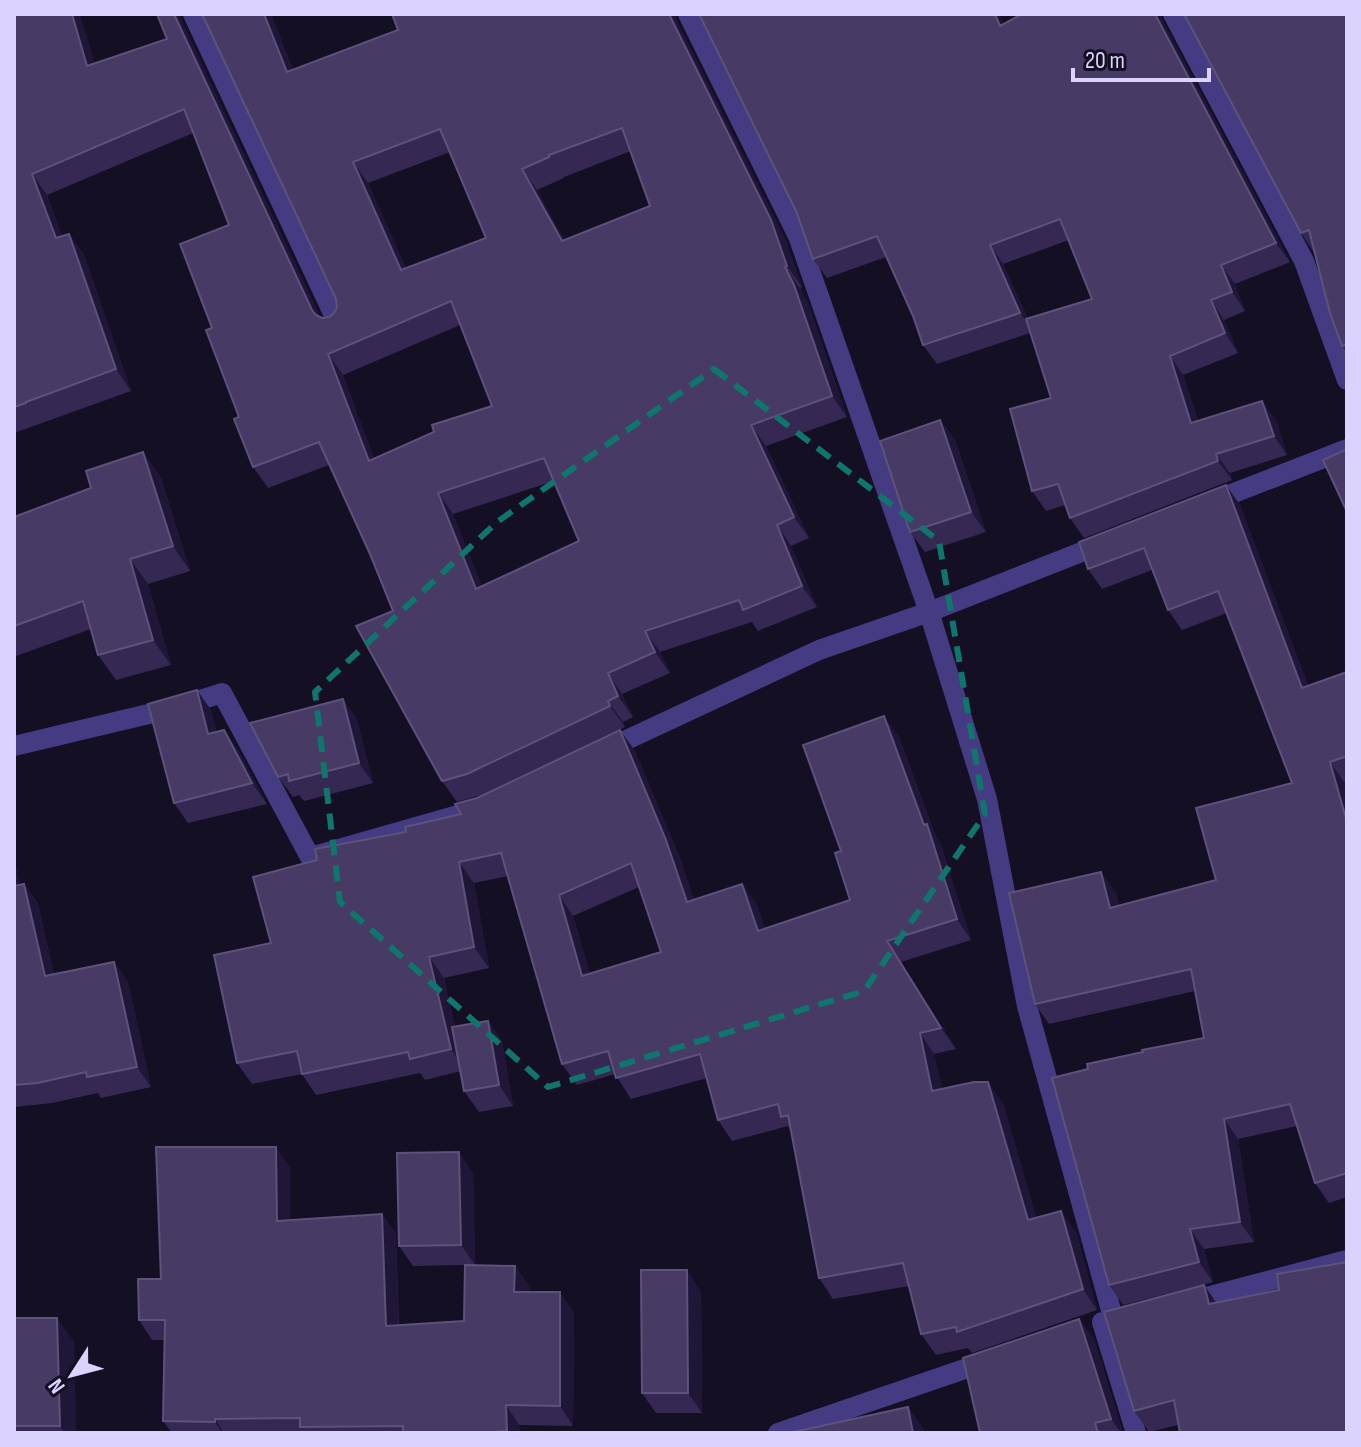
<svg xmlns="http://www.w3.org/2000/svg" width="1361" height="1447" font-family="'Sofia Sans Condensed',sans-serif">
<style>
.lines{fill:none;stroke-linecap:round;stroke-linejoin:round}
.minor{stroke:#453b82;stroke-width:20}
.wall{fill:#352852;fill-rule:evenodd}
.shaded-wall{fill:#201638}
.building{fill:#473a64;stroke:#5e527c;stroke-width:2;fill-rule:evenodd}
.marked{fill:none;stroke:#0f766e;stroke-width:6;stroke-dasharray:16 10;stroke-linejoin:round}
</style>
<rect width="100%" height="100%" fill="#150f24"/>
<g class="lines">
<path class="minor" d="M193 14 339 326
M688 14 798 236 929 612 987 799 1027 1006 1114 1321 1102 1322 1136 1433
M1173 14 1304 261 1347 380
M1208 503 1347 449
M14 746 178 707 222 693 310 857 486 807
M605 750 819 650 929 612 1107 542
M1184 1303 1347 1260
M778 1433 988 1361"/>
</g>
<path class="wall" d="M14 14 95 63 167 39 181 20 320 317 322 318 329 317 334 313 337 307 336 299 271 14 293 70 676 20 786 241 802 287 800 288 809 306 847 417 766 446 809 538 791 546 817 607 758 631 752 622 660 652 670 673 622 694 633 717 623 722 625 727 481 795 457 802 442 781 393 611 370 554 329 465 268 488 253 467 212 328 229 225 193 133 47 195 62 236 69 234 84 255 131 391 14 433ZM631 151 650 206 564 240 537 190 564 178V177ZM450 152 486 238 406 269 368 183ZM460 325 492 406 374 459 343 375ZM554 481 579 541 482 587 453 514Z
M1022 14H1160L1162 20 1290 262 1235 284 1245 311 1224 320 1238 353 1183 375 1198 421 1276 420 1287 455 1230 473 1232 480 1084 538 1070 518 1065 505 1046 511 1032 491 1051 398 1030 333 937 364 923 345 913 316 886 257 827 278 813 259 796 211 1004 24ZM1069 240 1092 299 1028 319 1003 264Z
M1347 14V353L1342 346 1314 253 1301 233Z
M940 420 955 440 986 532 925 552 910 532Z
M143 452 161 478 190 571 148 584 171 665 116 680 98 655 91 629 16 656 14 653V517L91 488Z
M1226 485 1240 505 1308 686 1347 672V781L1344 782 1347 793V1197L1329 1203 1315 1183 1297 1126 1238 1139 1254 1242 1204 1249 1213 1282 1123 1305 1109 1285 1088 1069 1143 1052 1204 1038 1195 991 1049 1024 1035 1004 1116 892 1119 906 1216 880 1292 783 1227 613 1182 630 1168 610 1152 570 1102 589 1088 569Z
M343 699 357 719 373 783 304 801 299 795 293 797 278 777Z
M211 710 216 731 238 750 267 804 188 823 174 803Z
M620 730 635 751 681 861 694 900 742 884 757 905 765 929 850 900 841 851 899 737 936 837 941 845 971 940 901 962 956 1049 934 1054 942 1089 1003 1103 1036 1217 1076 1232 1097 1310 972 1353 968 1348 936 1355 921 1334 909 1286 833 1299 819 1278 791 1132 788 1126 732 1141 718 1120 707 1078 631 1099 615 1074 577 1085 562 1064 508 876 474 883 489 968 444 978 455 1027 488 1021 502 1041 513 1106 479 1112 464 1091 461 1071 425 1080 420 1073 316 1095 302 1074 252 1084 237 1063 271 943 317 860 461 814 477 798ZM639 887 661 952 590 974 573 916Z
M14 857 19 885 24 884 38 904 54 975 114 962 128 982 151 1087 101 1098 98 1093 52 1103 14 1107Z
M290 1167V1220L382 1214 396 1234 399 1325 464 1321 465 1265 413 1266 399 1246 473 1173 475 1265 515 1266 529 1286 528 1292 574 1312 573 1426 519 1425 520 1433H172L163 1421 165 1340H152L139 1320 161 1279Z
M1347 1262 1178 1425 1149 1432 1134 1411 1204 1285 1216 1302 1279 1290Z
M701 1291 702 1413H656L642 1393Z
M14 1318 74 1341 76 1433H14Z
M1079 1319 1094 1339 1123 1433H980Z"/>
<path class="shaded-wall" d="M72 14H80L102 87 87 66Z
M174 14H180L181 20 327 332 312 310Z
M264 14H271L302 93 287 72Z
M669 14H676V20L786 241 802 287 787 266Z
M995 14H999L1014 45 1000 26Z
M1155 14H1160L1162 20 1290 262 1276 243Z
M353 162 368 183 416 292 401 270Z
M522 169 537 190 577 262 562 241Z
M32 174 47 195 71 260 56 238Z
M69 234 84 255 131 391 116 369Z
M990 245 1003 264 1034 332 1020 313Z
M1221 265 1235 284 1245 311 1232 292Z
M785 267 800 288 809 306 847 417 832 396Z
M1211 300 1224 320 1238 353 1225 333Z
M328 354 343 375 383 482 369 461Z
M1170 356 1183 375 1204 442 1191 423Z
M1262 401 1276 420 1287 455 1274 436Z
M940 420 955 440 986 532 971 512Z
M751 425 766 446 809 538 794 517Z
M143 452 161 478 190 571 173 546Z
M1216 454 1230 473 1232 480 1218 461Z
M1226 485 1240 505 1317 708 1302 688Z
M438 493 453 514 491 610 476 589Z
M777 525 791 546 817 607 802 586Z
M130 559 148 584 171 665 153 640Z
M645 631 660 652 670 673 655 652Z
M608 673 622 694 633 717 618 696Z
M197 690 211 710 222 754 208 734Z
M343 699 357 719 373 783 359 763Z
M608 701 623 722 625 727 610 706Z
M884 716 899 737 936 837 941 845 971 940 957 919 924 825Z
M224 730 238 750 267 804 252 783Z
M620 730 635 751 681 861 702 923 687 902Z
M1330 762 1344 782 1347 793V822Z
M14 857 24 907 14 893Z
M459 862 474 883 489 968 474 947Z
M1101 872 1116 892 1124 928 1110 908Z
M24 884 38 904 59 997 45 976Z
M742 884 757 905 773 952 758 931Z
M559 895 573 916 597 997 582 976Z
M887 941 901 962 956 1049 941 1028Z
M429 957 444 978 465 1070 451 1049Z
M114 962 128 982 151 1087 137 1067Z
M488 1021 502 1041 513 1106 499 1085Z
M920 1033 934 1054 947 1112 932 1091Z
M988 1082 1003 1103 1043 1241 1028 1220Z
M1224 1119 1238 1139 1254 1242 1240 1222Z
M276 1147 290 1167V1241L277 1221Z
M459 1152 473 1173 475 1265 461 1245Z
M1061 1211 1076 1232 1097 1310 1083 1289Z
M382 1214 396 1234 399 1345 386 1326Z
M1190 1229 1204 1249 1213 1282 1199 1262Z
M515 1266 529 1286 528 1311 514 1292Z
M687 1270 701 1291 702 1413 688 1393Z
M1204 1285 1219 1307 1209 1304Z
M560 1292 574 1312 573 1426 560 1406Z
M57 1318 74 1341 76 1433H65L60 1426Z
M1079 1319 1094 1339 1123 1433H1121L1111 1419Z
M506 1405 519 1425 520 1433H509L507 1431Z
M908 1407 924 1429 925 1433H913Z
M215 1419 224 1433H222L215 1422Z"/>
<path class="building" d="M14 14H72L87 66 167 39 157 14H174L312 310 316 315 322 318 329 317 334 313 337 307 336 299 202 14H264L287 72 398 30 392 14H669L771 220 787 266 785 267 794 285 832 396 751 425 794 517 777 525 802 586 743 610 739 600 645 631 655 652 608 673 618 696 608 701 610 706 467 774 442 781 356 626 393 611 370 554 319 442 253 467 234 419 239 417 206 330 212 328 180 244 229 225 184 109 32 174 56 238 69 234 116 369 26 402V403L14 407ZM622 128 650 206 562 241 522 169 549 157V155ZM440 129 486 238 401 270 353 162ZM451 301 492 406 432 425 434 432 369 461 328 354ZM544 458 579 541 476 589 438 493Z
M699 14H995L1000 26 1022 14H1155L1276 243 1221 265 1232 292 1211 300 1225 333 1170 356 1191 423 1262 401 1274 436 1216 454 1218 461 1070 518 1058 484 1032 491 1010 409 1051 398 1026 319 1092 299 1060 219 990 245 1020 313 923 345 913 316 877 236 813 259 796 211Z
M1184 14H1347V344L1342 346 1330 313 1309 230 1301 233Z
M940 420 971 512 910 532 880 441Z
M1347 449V512L1323 460Z
M143 452 173 546 130 559 153 640 98 655 83 601 14 626V517L91 488 86 471Z
M1226 485 1302 688 1347 672V756L1330 762 1347 822V1050H1346L1347 1054V1173L1315 1183 1290 1104 1224 1119 1240 1222 1190 1229 1199 1262 1109 1285 1052 1078 1088 1069 1087 1064 1143 1052 1142 1050 1204 1038 1191 969 1035 1004 1009 893 1101 872 1110 908 1216 880 1196 808 1292 783 1218 591 1168 610 1144 548 1088 569 1079 542Z
M197 690 208 734 224 730 252 783 174 803 148 704Z
M343 699 359 763 289 781 288 774 278 777 250 723Z
M884 716 924 825 927 824 957 919 887 941 941 1028 920 1033 932 1091 974 1082H988L1028 1220 1061 1211 1083 1289 957 1332 956 1327 921 1334 903 1263 819 1278 788 1115 781 1117 778 1104 718 1120 700 1054 616 1078 608 1051 562 1064 501 853 459 862 474 947 429 957 451 1049 410 1059 408 1052 302 1074 297 1051 237 1063 214 955 271 943 253 877 317 860 315 849 406 832 405 827 461 814 455 804 477 798 620 730 666 840 687 902 742 884 758 931 850 900 835 853 841 851 803 745ZM631 863 661 952 582 976 559 895Z
M24 884 45 976 114 962 137 1067 87 1077 86 1072 38 1083 14 1085V886Z
M488 1021 499 1085 464 1091 452 1027Z
M156 1147H276L277 1221 382 1214 386 1326 464 1321 465 1265 515 1266 514 1292H560V1406L506 1405 507 1431 477 1433H403V1426L300 1427V1418L215 1419V1422L163 1421 165 1320H139L138 1279H161Z
M459 1152 461 1245 399 1246 397 1153Z
M1347 1262V1433H1180L1174 1400 1134 1411 1104 1312 1204 1285 1209 1304 1279 1290 1277 1274Z
M641 1270H687L688 1393H642Z
M14 1318H57L60 1426H14Z
M1079 1319 1111 1419 1095 1423 1098 1433H980L963 1358Z
M908 1407 913 1433H789Z"/>
<path class="marked" d="M714 369 939 541 985 814 864 991 548 1087 340 902 315 692 497 522Z"/>
<rect width="1361" height="1447" fill="none" stroke="#dcd2fe" stroke-width="32"/>
<g transform="translate(72 1375) rotate(234)" stroke="#150f24" stroke-width="6" paint-order="stroke">
<path d="M0-6L14 30L0 20L-14 30Z" fill="#dcd2fe"/>
<text y="-12" font-size="22" font-weight="bold" text-anchor="middle" fill="#dcd2fe">N</text>
</g>
<path d="M1073 68v12h136v-12" fill="none" stroke="#dcd2fe" stroke-width="4"/>
<text x="1085" y="68" font-size="24" fill="#dcd2fe" stroke="#150f24" stroke-width="6" paint-order="stroke">20 m</text>
</svg>
